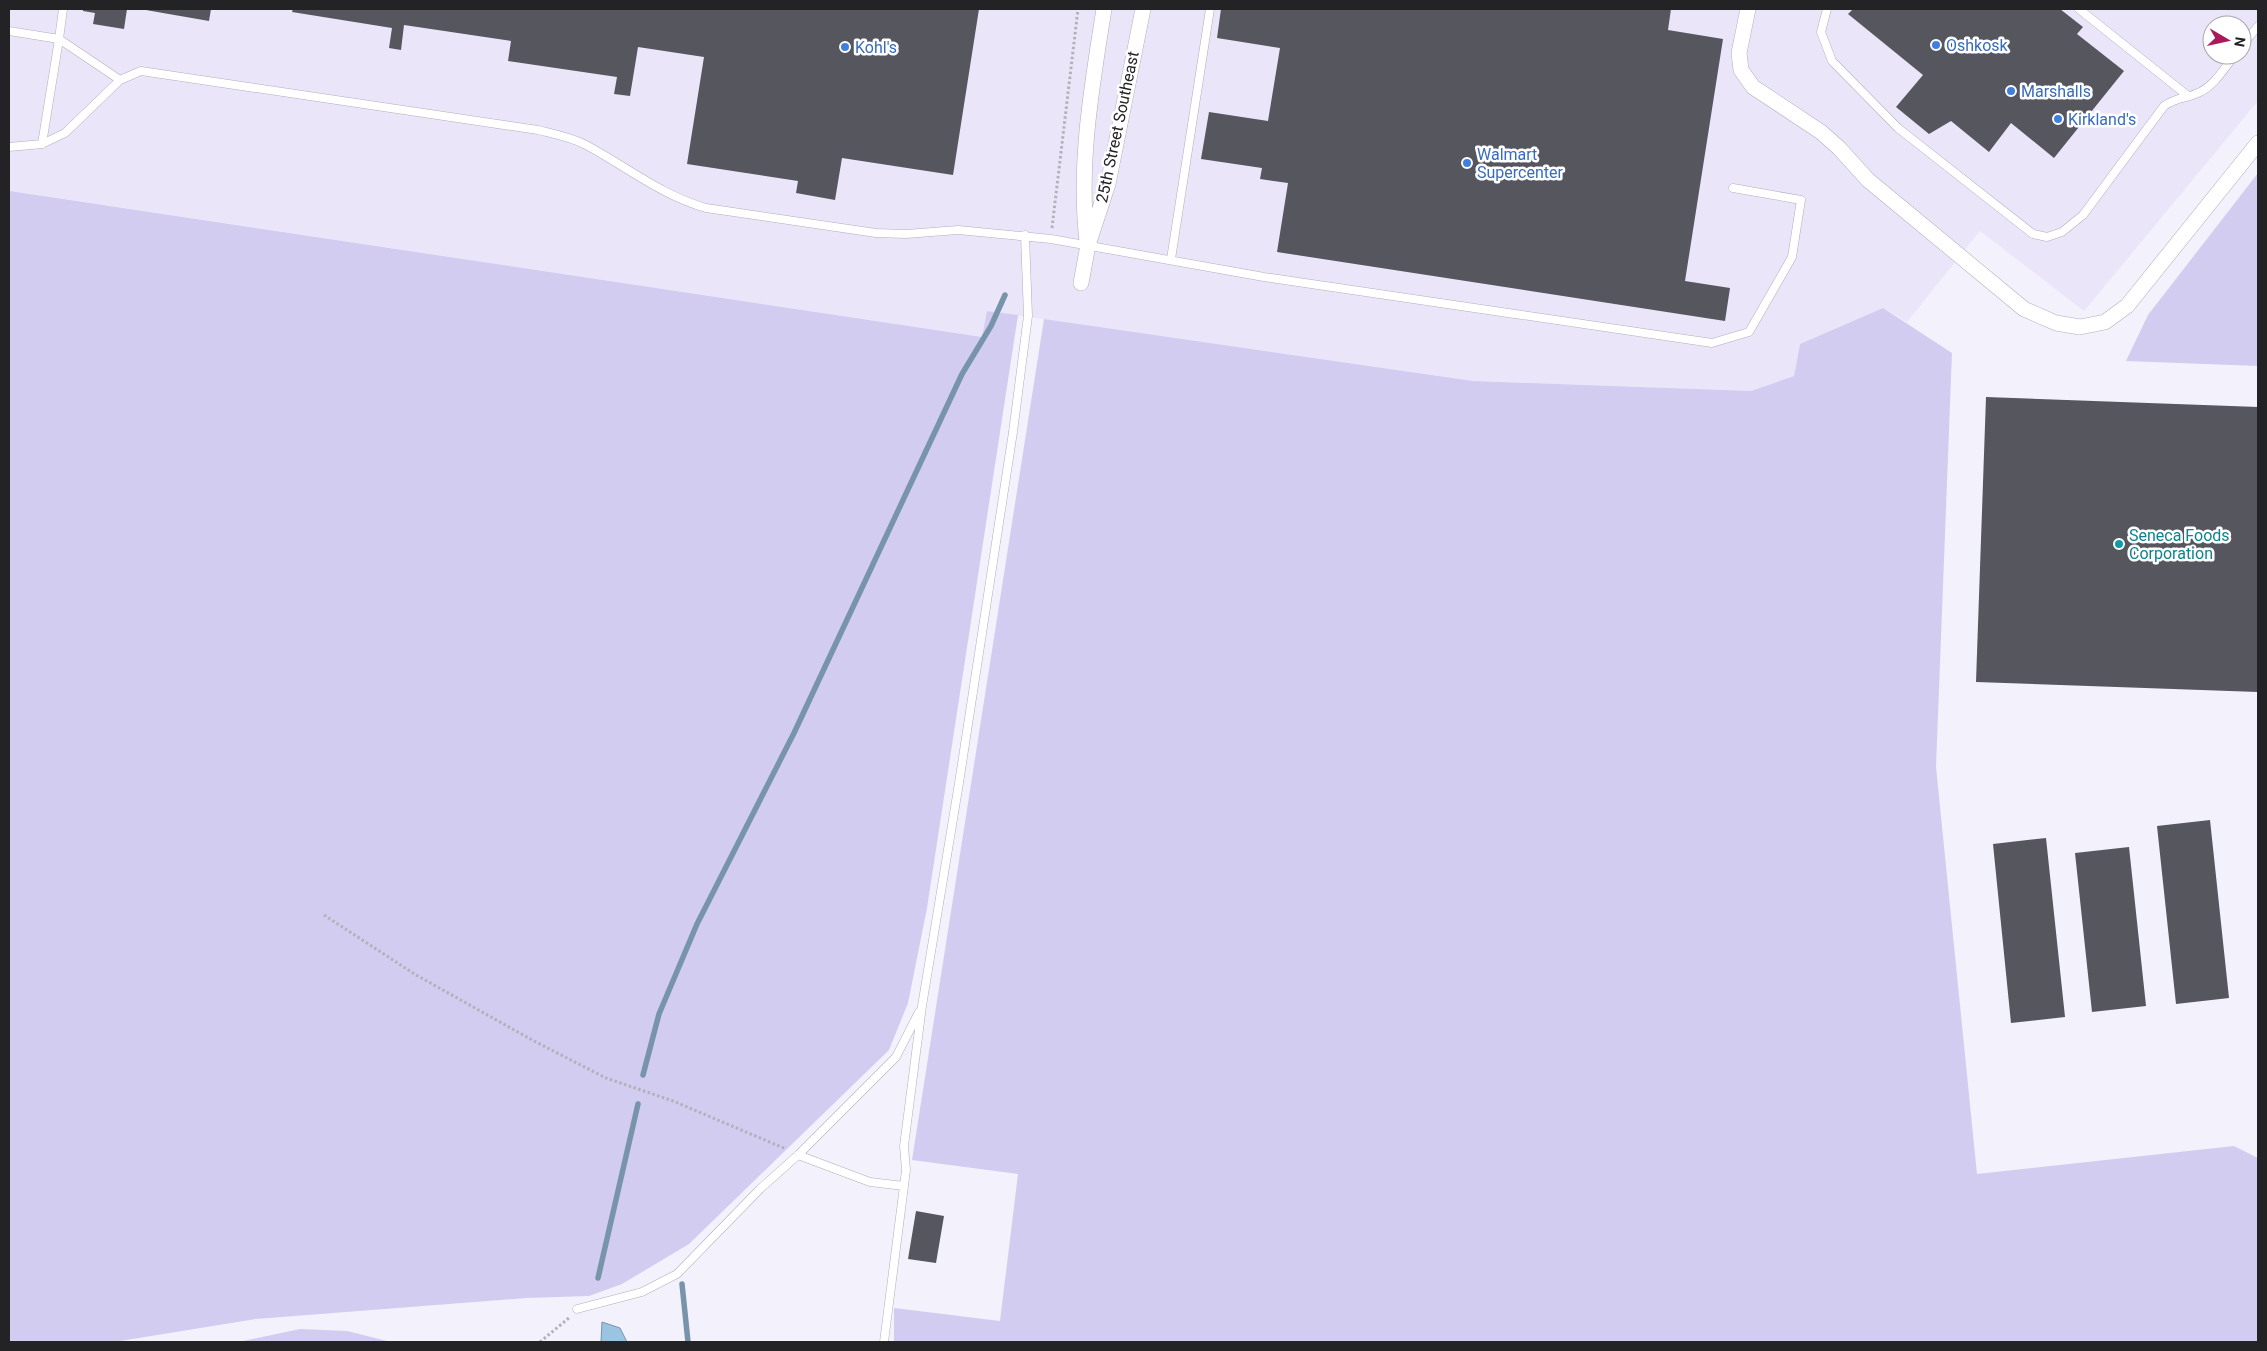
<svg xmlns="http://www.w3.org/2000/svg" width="2267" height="1351" font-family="Roboto,sans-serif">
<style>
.commercial{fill:#ebe5fa;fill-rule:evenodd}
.green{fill:#d2ccf1}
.water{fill:#9bc4e3;stroke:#7794aa}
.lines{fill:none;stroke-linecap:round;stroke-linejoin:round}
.stream{stroke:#7794aa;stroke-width:5.5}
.building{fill:#56565e}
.lane-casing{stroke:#b0afb8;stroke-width:9}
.street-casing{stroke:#b0afb8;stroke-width:16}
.path{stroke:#b2b1b8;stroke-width:3;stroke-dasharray:2.5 2.5;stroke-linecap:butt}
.lane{stroke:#fff;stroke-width:8}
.street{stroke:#fff;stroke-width:15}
.shop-dot{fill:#3f7fe0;stroke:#fff;stroke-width:2}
.culture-dot{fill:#0f9aa8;stroke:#fff;stroke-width:2}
.labels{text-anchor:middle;stroke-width:5;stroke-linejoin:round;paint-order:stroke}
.shop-label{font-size:16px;fill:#366cbe;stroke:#fff;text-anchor:start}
.street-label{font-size:16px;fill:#232326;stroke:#fff}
.culture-label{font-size:16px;fill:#0d838f;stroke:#fff;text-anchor:start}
</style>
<rect width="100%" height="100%" fill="#f3f1fb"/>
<path class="commercial" d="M9 9H2258V101L2084 311 1980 231 1907 322 1883 308 1800 344 1794 376 1751 391 1473 381 987 311 982 337 11 191 9 200ZM2212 25H2242V55H2212Z"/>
<path class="green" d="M2258 173V366L2126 361 2148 315Z
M10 191 982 337 987 311 1018 315 927 908 908 1003 889 1050 689 1244 622 1284 589 1296 526 1298 256 1319 114 1342H9V201Z
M1883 308 1952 353 1936 767 1977 1174 2234 1146 2258 1158V1342H894V1308L1000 1321 1018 1174 912 1160 1044 319 1473 381 1751 391 1794 376 1800 344Z
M300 1329 347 1331 391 1342H238Z"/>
<path class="water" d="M602 1322 620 1328 627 1342H601Z"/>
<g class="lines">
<path class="stream" d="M643 1075 659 1014 697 924 794 733 962 374 991 326 1005 295
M598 1278 638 1104
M682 1284 688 1342"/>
</g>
<path class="building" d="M83 9H127L124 29 93 24 95 13 83 11Z
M140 9H211L209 21Z
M293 9H979L953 175 842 158 835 200 796 193 798 181 687 164 704 57 638 47 630 96 614 94 617 77 508 61 511 41 404 25 401 50 389 48 392 28 292 12Z
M1221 9H1671L1668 30 1723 39 1685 281 1730 288 1725 321 1277 252 1288 183 1260 179 1262 168 1201 159 1209 112 1268 121 1280 48 1217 38Z
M1853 9H2060L2083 27 2077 34 2124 71 2054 158 2011 123 1989 152 1951 121 1929 134 1896 107 1923 75 1848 14Z
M1986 397 2258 407V692L1976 682Z
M2210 820 2229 998 2176 1004 2157 826Z
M2046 838 2065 1017 2011 1023 1993 844Z
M2129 847 2146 1006 2092 1012 2075 853Z
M916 1211 944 1216 936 1263 908 1259Z"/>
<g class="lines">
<defs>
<path id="lane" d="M1827 9 1821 32 1832 61 1898 128 2033 234 2047 237 2062 232 2083 215 2164 106C2178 96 2187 99 2200 92 2215 85 2225 67 2235 55
M2079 9 2188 96
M9 31 59 39 63 9
M2242 46 2258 26
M42 144 59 39 120 80
M9 147 42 144 65 133 120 80 141 71 538 130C554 134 571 137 586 145 627 167 661 195 706 208L876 233 906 234 958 230 1051 239 1264 277 1712 343 1749 332 1792 257 1801 200 1733 188
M1171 259 1210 9
M798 1155 870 1182 904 1186
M577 1309 642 1292 677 1274 760 1189 798 1155 896 1057 919 1012
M884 1342 904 1186 906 1170 904 1146 922 1006 959 783 1013 432 1028 316 1025 235"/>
<path id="street" d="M1748 9 1739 53 1741 70 1753 87 1821 132 1839 148 1868 180 2024 309 2056 323 2080 327 2105 322 2127 306 2258 143
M1087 241C1078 164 1092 85 1104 9
M1081 283 1088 245 1108 184 1143 9"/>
</defs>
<use href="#lane" class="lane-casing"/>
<use href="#street" class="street-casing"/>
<path class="path" d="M1052 228 1078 9
M324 915 416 975 534 1041 606 1078 673 1101 786 1149
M540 1342 570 1317"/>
<use href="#lane" class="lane"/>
<use href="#street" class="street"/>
</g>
<g class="shop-dot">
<circle cx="1936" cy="45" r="5"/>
<circle cx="845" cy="47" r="5"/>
<circle cx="2011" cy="91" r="5"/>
<circle cx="2058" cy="119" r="5"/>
<circle cx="1467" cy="163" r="5"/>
</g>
<circle class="culture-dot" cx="2119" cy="544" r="5"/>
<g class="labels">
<g class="shop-label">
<text x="1946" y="51">Oshkosk</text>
<text x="855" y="53">Kohl's</text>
<text x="2021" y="97">Marshalls</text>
<text x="2068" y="125">Kirkland's</text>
<text x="1477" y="160">Walmart<tspan x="1477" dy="18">Supercenter</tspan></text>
</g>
<g class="street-label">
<text transform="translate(1117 127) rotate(-78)" y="6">25th Street Southeast</text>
</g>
<g class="culture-label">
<text x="2129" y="541">Seneca Foods<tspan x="2129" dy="18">Corporation</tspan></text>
</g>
</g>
<rect width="2267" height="1351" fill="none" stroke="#232326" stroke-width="20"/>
<g transform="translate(2227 40) rotate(99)"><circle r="24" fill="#ffffff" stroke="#a7a7a8"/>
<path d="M0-4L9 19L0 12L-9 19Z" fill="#a81a5b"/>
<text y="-8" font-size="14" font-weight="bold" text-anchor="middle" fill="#232326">N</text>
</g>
</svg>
